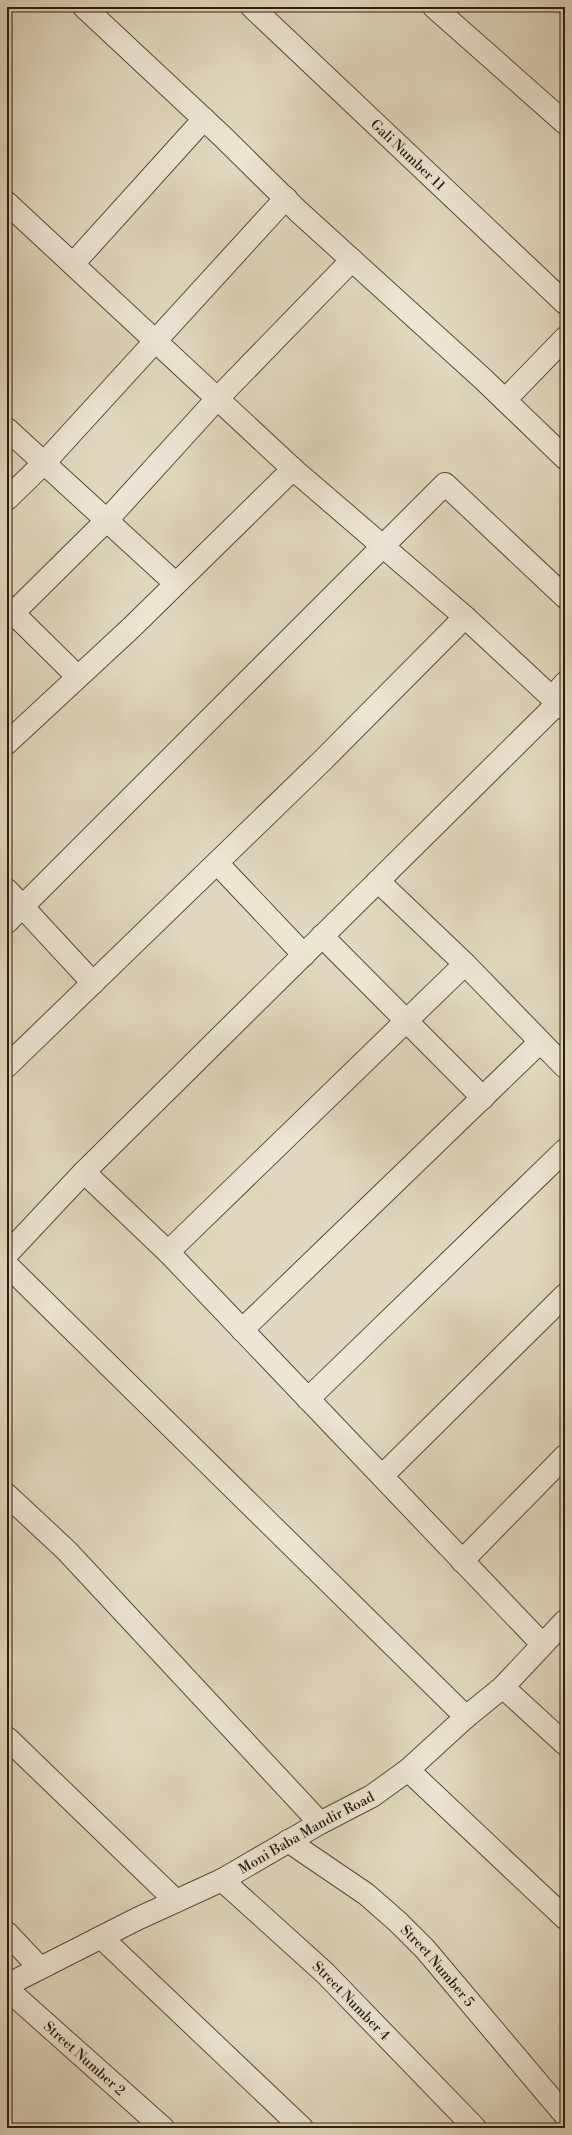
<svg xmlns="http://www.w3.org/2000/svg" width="572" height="2135" font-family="'Libre Bodoni',serif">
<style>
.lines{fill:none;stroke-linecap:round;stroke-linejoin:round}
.minor-casing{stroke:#5c4a38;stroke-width:24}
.tertiary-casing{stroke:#5c4a38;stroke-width:24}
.minor{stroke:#ece6d5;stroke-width:22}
.tertiary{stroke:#ece6d5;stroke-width:22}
.labels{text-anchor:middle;stroke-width:3;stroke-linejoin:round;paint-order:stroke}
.street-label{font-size:14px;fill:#2f1b0b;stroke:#ece6d5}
</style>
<rect width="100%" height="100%" fill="#e1d9bf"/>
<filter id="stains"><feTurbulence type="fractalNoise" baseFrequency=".005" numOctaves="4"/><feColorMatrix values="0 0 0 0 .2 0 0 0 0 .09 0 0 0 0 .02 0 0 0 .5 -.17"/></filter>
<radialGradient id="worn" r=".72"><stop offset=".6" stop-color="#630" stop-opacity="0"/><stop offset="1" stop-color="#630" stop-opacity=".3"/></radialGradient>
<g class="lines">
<defs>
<g id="minor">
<path d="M84 7 222 136 299 212 483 379 565 458"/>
<path id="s1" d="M252 7 565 303"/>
<path d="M434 7 565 123"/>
<path d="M7 203 293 469 465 617 563 708"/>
<path d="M73 264 204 119"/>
<path d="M505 400 565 338"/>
<path d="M7 429 175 583"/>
<path d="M7 499 44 463 286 198"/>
<path d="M7 607 77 676"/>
<path d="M7 619 107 520 217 399 352 260"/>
<path d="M7 743 131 628 293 469"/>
<path d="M217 863 304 955"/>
<path d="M378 881 465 964 565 1067"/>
<path d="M7 890 93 983"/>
<path d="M7 922 445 484 565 597"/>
<path d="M322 936 483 1098"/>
<path d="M7 1066 323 760 465 617"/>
<path d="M84 1172 168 1252 542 1644"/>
<path d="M168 1252 465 964"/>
<path d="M7 1254 84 1172 556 705 552 698 565 683"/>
<path d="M7 1265 466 1717"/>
<path d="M242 1330 540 1042"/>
<path d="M308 1399 565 1150"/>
<path d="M382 1476 565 1295"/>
<path d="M7 1495 67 1551 320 1823"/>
<path d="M462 1561 565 1456"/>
<path d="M503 1687 565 1744"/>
<path d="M7 1738 176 1901"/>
<path d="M408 1770 565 1918"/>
<path id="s2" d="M288 1841 366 1894 398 1922 425 1949 565 2115"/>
<path id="s3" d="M222 1880 325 1973 475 2128"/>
<path d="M7 1933 39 1967"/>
<path d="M102 1938 302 2128"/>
<path id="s4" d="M7 1989 163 2128"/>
</g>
<g id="tertiary">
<path id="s5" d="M7 1985 137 1919 222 1880 320 1823 372 1796 408 1770 466 1717 503 1687 565 1621"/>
</g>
</defs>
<use href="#minor" class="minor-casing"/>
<use href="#tertiary" class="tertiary-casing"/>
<use href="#minor" class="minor"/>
<use href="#tertiary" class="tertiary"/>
</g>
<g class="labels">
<g class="street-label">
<text dy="5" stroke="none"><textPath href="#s1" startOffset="215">Gali Number 11</textPath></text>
<text dy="5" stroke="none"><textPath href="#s5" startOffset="336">Moni Baba Mandir Road</textPath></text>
<text dy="5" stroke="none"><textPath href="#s2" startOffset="196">Street Number 5</textPath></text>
<text dy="5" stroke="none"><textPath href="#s3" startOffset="177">Street Number 4</textPath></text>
<text dy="5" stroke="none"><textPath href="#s4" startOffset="104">Street Number 2</textPath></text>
</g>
</g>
<rect width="572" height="2135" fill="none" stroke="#e1d9bf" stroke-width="24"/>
<rect x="8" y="8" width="556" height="2119" fill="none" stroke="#2f1b0b" stroke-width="2"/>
<rect x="12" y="12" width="548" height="2111" fill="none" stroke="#2f1b0b"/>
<rect width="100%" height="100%" filter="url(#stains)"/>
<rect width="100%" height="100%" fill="url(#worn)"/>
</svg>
